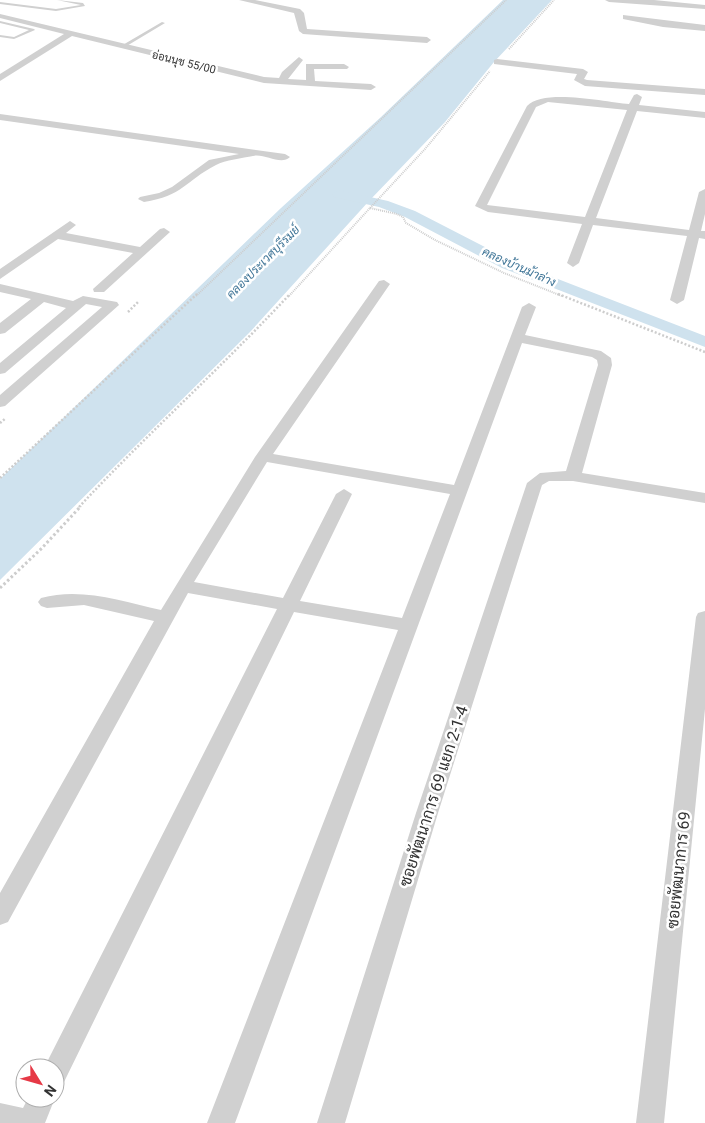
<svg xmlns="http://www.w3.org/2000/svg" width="705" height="1123" font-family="Roboto,Sarabun,sans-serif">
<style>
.water{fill:#cfe2ee}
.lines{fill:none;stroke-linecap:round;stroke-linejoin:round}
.canal{fill:#cfe2ee;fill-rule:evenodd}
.path-far2{stroke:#cdcdcd;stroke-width:2;stroke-dasharray:1 1;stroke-linecap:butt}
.path-far1{stroke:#cdcdcd;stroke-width:2.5;stroke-dasharray:2 2;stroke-linecap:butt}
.path{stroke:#cdcdcd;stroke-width:3;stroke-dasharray:2.5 2.5;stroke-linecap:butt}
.lane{fill:#d0d0d0;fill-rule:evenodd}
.street{fill:#d0d0d0;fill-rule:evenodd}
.labels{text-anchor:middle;stroke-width:5;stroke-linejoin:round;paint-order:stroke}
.far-street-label{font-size:11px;fill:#333;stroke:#fff}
.far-water-label{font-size:12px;font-style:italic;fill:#3f7597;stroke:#fff}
.near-street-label{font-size:16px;fill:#333;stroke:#fff}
</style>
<rect width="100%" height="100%" fill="#fff"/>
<path class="water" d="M503 0H552L494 62 445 122 369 201 250 332 0 580V479L281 208 381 117Z"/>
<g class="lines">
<path class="canal" d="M339 190 388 201 415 211 514 262 705 336V347L502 268 405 217 379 207 334 197 332 194Z"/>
<path class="path-far2" d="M509 49 554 0
M370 208 425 149 490 71
M196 296 506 0
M289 296 370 208 397 214 403 217 406 223 435 240 504 273 562 296"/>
<path class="path-far1" d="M558 294 705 352
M128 312 138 302
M0 423 6 418
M0 478 197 294
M79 507C147 434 222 367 290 294"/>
<path class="path" d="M0 588 42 548 81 506"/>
<path class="lane" d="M57 0 83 3 85 6 56 11 0 4V2L56 9 81 5Z
M0 21 34 29 35 30 14 39 0 37V35L14 37 29 30 0 23Z
M162 22 165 23 125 47 121 46Z"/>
<path class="street" d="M239 0H255L300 9 304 13 307 29 427 37 431 40 427 43 303 34 299 31 294 13Z
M605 0H654L705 5V9L609 2Z
M0 14 264 77 279 78 282 72 299 57 303 60 288 79 306 80V64H344L349 67 347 69H314L315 81 371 84 376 87 371 90 264 83 72 36 0 81V74L64 34 0 18Z
M623 15 705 25V31L663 27 623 19Z
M497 59 583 69 588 72 584 79 587 80 705 89V95L585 86 574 80 577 74 494 64V60Z
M637 94 642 97 639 105 705 112V118L637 111 596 218 689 230 699 192 705 189V214L701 231H705V239L699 238 684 300 677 304 670 300 687 236 593 225 579 263 573 267 567 263 582 224 488 212 475 206 527 106C543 88 606 102 629 104L634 95ZM548 102 627 110 585 217 487 205 536 107Z
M0 114 285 154 290 157C281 166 264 153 253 156 243 158 225 160 216 165 185 181 183 196 144 202L138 199 140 197 159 193 172 187 209 160 239 154 0 120Z
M70 221 76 225 66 233 140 247 160 229 164 228 170 232 104 292H94L93 289 133 253 58 239 0 279V269Z
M384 280 390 284 273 454 454 485 522 307 529 303 536 307 525 335 601 351 611 358 612 365 582 473 705 493V503L573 481H549L542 485 438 813 345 1123H317L416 813 527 483 540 473 566 471 598 365 597 360 592 357 522 343 235 1123H207L398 630 294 612 64 1082 55 1086V1068H44L46 1064 277 609 188 593 8 922 0 925V893L154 621 84 605 47 608 41 606 38 602 41 598C81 587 121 601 161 610L255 457 379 281ZM267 462 450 494 402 618 300 601 352 494 344 489 336 494 283 598 194 582Z
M0 284 73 301 83 296 117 302 119 305 5 406 0 407V395L102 307 86 304 5 373 0 374V363L66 308 44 302 5 333 0 334V323L31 299 0 292Z
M705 611V709L664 1123H636L696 617 698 613Z
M55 1097V1098L45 1123H0V1103L23 1108 28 1098Z"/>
</g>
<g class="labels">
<g class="far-street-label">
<text transform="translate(184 62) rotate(14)" y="4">อ่อนนุช 55/00</text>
</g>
<g class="far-water-label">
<text transform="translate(263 262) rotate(-45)" y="4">คลองประเวศบุรีรมย์</text>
<text transform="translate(519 267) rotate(24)" y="4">คลองบ้านม้าล่าง</text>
</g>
<g class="near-street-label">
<text transform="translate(433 796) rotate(-72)" y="6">ซอยพัฒนาการ 69 แยก 2-1-4</text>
<text transform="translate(678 870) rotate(-84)" y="6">ซอยพัฒนาการ 69</text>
</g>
</g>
<g transform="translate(40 1083) rotate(127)"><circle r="24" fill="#ffffff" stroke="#adadad"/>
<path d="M0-4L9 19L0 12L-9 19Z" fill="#e63946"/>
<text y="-8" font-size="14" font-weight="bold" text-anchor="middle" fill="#333333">N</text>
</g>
</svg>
